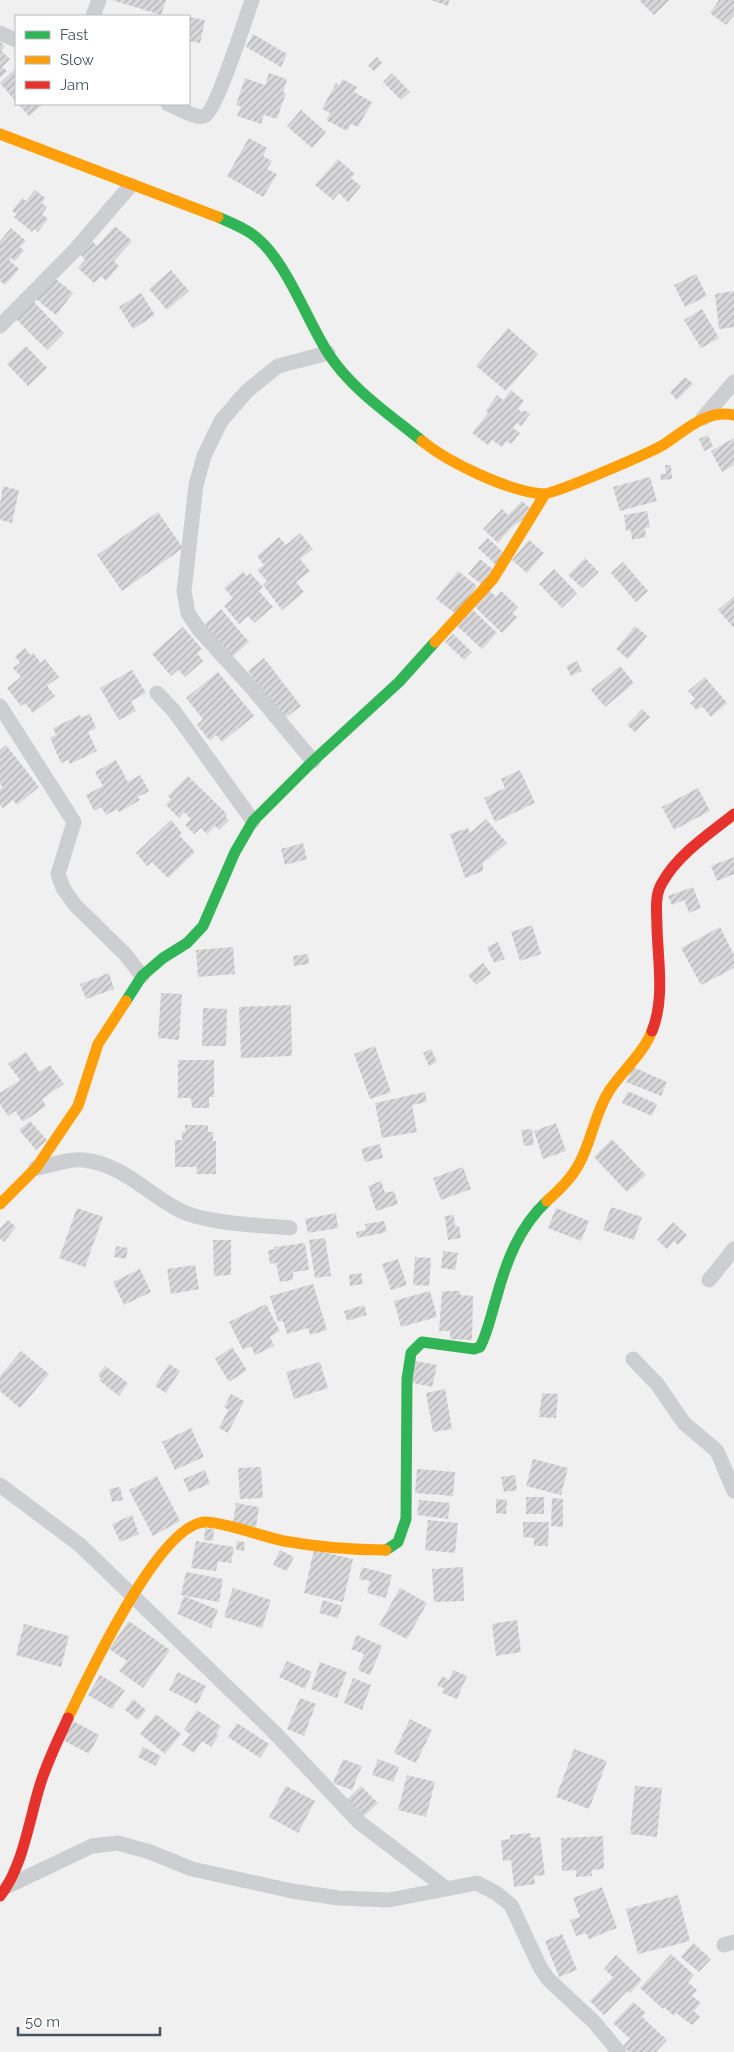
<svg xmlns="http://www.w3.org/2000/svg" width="734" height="2052" font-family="Raleway,sans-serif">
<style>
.building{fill:url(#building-hatch)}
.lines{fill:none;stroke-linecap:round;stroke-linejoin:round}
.street{stroke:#ccced1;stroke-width:15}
.fast{stroke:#30b455;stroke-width:11}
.slow{stroke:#ff9f0a;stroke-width:11}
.jam{stroke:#e5322d;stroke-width:11}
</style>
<defs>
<pattern id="building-hatch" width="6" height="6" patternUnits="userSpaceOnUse" patternTransform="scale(1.25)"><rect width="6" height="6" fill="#d8d8da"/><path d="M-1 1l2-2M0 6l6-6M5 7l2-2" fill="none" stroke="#b1b2b4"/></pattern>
</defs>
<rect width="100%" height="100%" fill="#f1f0f0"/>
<path class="building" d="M112 0H166L161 15Z
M431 0H449L448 6Z
M639 0H669L654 15Z
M719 0H734V17L733 16 726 25 710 13Z
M189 17 205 20 200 43 189 41Z
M253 34 287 54 281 67 246 47Z
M0 42 5 46 1 51 10 59 2 67 7 71 0 78Z
M377 57 382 63 374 71 368 66Z
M16 68V102L0 83Z
M269 73 287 79 283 92 286 93 277 119 264 115 261 124 237 116 241 106 236 105 245 78 265 85Z
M392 73 410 92 401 100 383 82Z
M343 79 357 87 354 92 372 102 358 127 351 124 347 131 326 120 330 113 322 109 336 83 339 85Z
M18 104H43L29 116Z
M301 110 326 132 312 148 287 126Z
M249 138 267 148 263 156 272 161 267 169 277 174 263 197 227 176Z
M338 159 355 174 351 178 361 186 348 202 339 193 333 200 315 185Z
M35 190 45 198 42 203 47 207 42 214 48 219 38 232 34 229 32 232 14 217 17 214 12 211 22 198 26 201Z
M115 226 132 241 114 261 119 266 106 281 101 276 94 283 78 268 85 260 80 254 92 241 97 246Z
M11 228 26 241 20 247 24 251 15 261 11 258 9 260 19 269 5 285 0 281V241Z
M171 270 189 291 167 310 149 289Z
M696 274 707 296 685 307 674 285Z
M53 277 73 293 56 315 36 299Z
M734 291V327L719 329 715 294Z
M141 293 155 315 133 329 119 307Z
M33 301 64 333 47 350 15 318Z
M702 309 719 338 701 348 684 320Z
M508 328 538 354 506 391 476 366Z
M26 346 47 368 28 386 7 364Z
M685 377 693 384 677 400 670 392Z
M511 390 524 401 518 409 522 412 524 410 530 414 521 426 517 423 513 428 520 433 511 444 507 441 502 447 492 440 488 445 472 433 488 413 486 411 497 395 503 400Z
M708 435 713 447 704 451 699 439Z
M734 438V465L722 472 711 451Z
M665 465H671L672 479 661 480 660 474H666Z
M650 477 657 501 620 511 613 487Z
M3 486 19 490 12 523 0 520V504Z
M522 501 534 512 512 527 498 543 483 529 502 509 508 515Z
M647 511 650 527 645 528 646 537 632 540 631 530 626 531 624 515Z
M158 512 183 548 122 591 97 555Z
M300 533 313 549 300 559 310 571 296 582 304 592 282 610 263 585 267 581 257 570 264 565 257 556 279 537 286 545Z
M488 538 506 555 496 565 478 548Z
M529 540 544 553 527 573 512 560Z
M585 558 599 572 582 588 568 575Z
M480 559 495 571 484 586 468 574Z
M623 562 648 591 636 602 611 573Z
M554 569 577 593 562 608 539 584Z
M458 571 477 586 456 614 436 599Z
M243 572 247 576 250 573 263 587 259 591 273 607 254 623 248 616 239 624 224 606 233 598 224 588Z
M489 590 496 597 501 591 518 607 512 613 517 617 502 633 474 606Z
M734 596V628L718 610Z
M221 609 249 642 232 657 204 625Z
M472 609 497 633 482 649 456 625Z
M635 626 647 636 628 659 616 649Z
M183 627 202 649 197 653 203 661 185 677 178 670 171 676 152 654Z
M453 634 472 652 464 660 445 642Z
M25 648 30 655 33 653 41 663 45 659 59 677 47 686 55 696 33 713 25 703 21 706 7 688 21 677 13 668 20 663 15 656Z
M264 658 301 706 284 719 248 671Z
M577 661 582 671 571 676 566 666Z
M620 666 634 683 605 707 591 690Z
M132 670 146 693 131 701 136 711 119 720 100 688Z
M218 672 254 716 222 742 216 735 210 741 197 725 203 719 186 698Z
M705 677 727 703 711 717 702 706 697 710 690 703 695 699 688 691Z
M642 709 650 717 635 732 627 725Z
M90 714 96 728 88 732 97 751 70 764 68 760 61 763 50 738 56 735 53 728 80 715 81 718Z
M6 745 39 787 17 805 13 800 3 808 0 805V789L3 787 0 784V750Z
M116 760 128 782 140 775 149 791 138 797 140 800 119 812 117 809 106 815 101 807 94 811 86 795 103 786 95 772Z
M520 770 535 803 495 822 484 798 505 788 501 779Z
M188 776 227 814 225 816 229 820 219 830 215 826 207 834 201 828 194 834 185 825 191 819 184 812 179 818 166 805 171 799 168 796Z
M698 788 710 811 674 830 662 807Z
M486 819 507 843 483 863V871L465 878 450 834 468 828 470 833Z
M171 820 182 833 179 835 195 852 168 878 152 862 147 866 136 853Z
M303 843 307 859 285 865 281 849Z
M734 857V874L717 881 711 866Z
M693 887 701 908 689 913 684 900 672 905 668 896Z
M532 925 541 954 520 961 511 932Z
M720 927 734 955V968L701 985 681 948Z
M498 942 505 959 494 963 487 947Z
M233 947 235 974 198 977 196 950Z
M308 954 309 964 294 966 293 956Z
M483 963 491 973 476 985 468 975Z
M109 973 114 989 86 999 80 984Z
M161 993 182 994 179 1040 158 1038Z
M291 1005 292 1056 241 1058 239 1007Z
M203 1008 227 1009 226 1046H202Z
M375 1046 391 1092 370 1099 354 1054Z
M431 1049 437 1062 429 1066 423 1053Z
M26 1052 39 1072 50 1065 64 1084 42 1099 46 1106 23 1122 15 1111 8 1116 0 1104V1093L20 1080 8 1064Z
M178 1060H214V1097H209V1108H192L191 1098H178Z
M633 1067 667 1082 661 1096 626 1082Z
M628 1091 657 1104 652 1116 622 1103Z
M425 1092 427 1102 412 1105 417 1132 382 1138 375 1103Z
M30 1121 47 1140 36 1150 19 1130Z
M556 1123 566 1151 543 1159 534 1131Z
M185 1125H208V1132H213V1141H216V1174H196L197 1167H175V1140H182V1132H185Z
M532 1129 534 1145 524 1146 521 1130Z
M612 1139 646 1175 627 1192 594 1157Z
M380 1144 383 1158 365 1162 361 1149Z
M463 1167 471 1189 441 1200 433 1178Z
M381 1181 385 1193 394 1191 398 1204 376 1211 368 1186Z
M611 1207 642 1217 634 1240 603 1230Z
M77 1208 103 1217 85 1267 59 1258Z
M556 1208 589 1221 581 1241 548 1228Z
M336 1213 338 1228 308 1233 305 1219Z
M454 1215 455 1226H459L461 1238 448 1240 445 1216Z
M8 1220 16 1227 4 1242 0 1239V1229Z
M384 1221 387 1232 357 1238 356 1232 366 1230 365 1224Z
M673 1222 687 1235 678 1245 674 1241 667 1249 657 1240Z
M325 1238 331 1276 315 1278 309 1240Z
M213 1240H231V1275L214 1276Z
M305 1243 309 1270 293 1272V1280L280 1282 276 1263 270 1264 268 1250 275 1249 274 1247Z
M116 1246 128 1248 126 1259 114 1257Z
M443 1251 458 1253 455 1270 441 1268Z
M415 1257 431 1258 429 1286 413 1285Z
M398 1259 407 1285 391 1290 382 1264Z
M195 1265 199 1289 171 1294 167 1269Z
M140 1269 151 1292 124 1305 113 1282Z
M361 1273 363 1284 350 1286 349 1275Z
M313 1284 327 1330 310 1335 308 1328 287 1334 283 1321 278 1322 270 1296Z
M430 1291 437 1317 401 1327 394 1301Z
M442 1291H460V1295L473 1296 472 1340 450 1339V1331H439Z
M266 1304 280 1331 270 1337 274 1346 255 1355 251 1346 243 1350 229 1322Z
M364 1305 367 1315 347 1321 344 1311Z
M232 1347 247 1370 229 1382 215 1359Z
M21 1351 49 1374 20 1408 0 1391V1376Z
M415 1361 437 1365 432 1387 410 1382Z
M320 1362 328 1388 294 1399 286 1372Z
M169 1364 180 1371 166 1393 155 1386Z
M105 1366 128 1383 119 1396 99 1380 101 1378 98 1375Z
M445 1389 452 1429 433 1432 426 1393Z
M542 1393 558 1394 556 1418 539 1417Z
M231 1394 244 1401 228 1433 219 1428 228 1410 224 1407Z
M191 1428 204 1457 175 1470 162 1442Z
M533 1459 568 1468 561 1495 526 1486Z
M261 1467 263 1498 240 1499 238 1468Z
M417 1469 455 1472 453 1496 415 1493Z
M205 1470 210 1484 189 1492 183 1479Z
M515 1475 517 1490 504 1492 501 1477Z
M157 1476 180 1521 153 1536 129 1490Z
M120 1487 123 1500 112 1502 109 1489Z
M526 1497H544V1514H526Z
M552 1498 563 1499V1527L551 1526Z
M496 1499 507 1500 506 1514 496 1513Z
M419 1500 450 1503 448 1519 417 1515Z
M236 1503 259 1507 256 1527 233 1523Z
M132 1515 139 1534 120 1542 112 1524Z
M428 1520 458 1523 455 1553 425 1550Z
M523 1522H549L548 1546H534V1538L523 1537Z
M205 1528 214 1529 213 1541 204 1540Z
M196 1541 234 1547 231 1563 218 1561 216 1571 191 1568Z
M237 1541 245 1542 244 1551 236 1550Z
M280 1550 294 1557 287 1571 273 1565Z
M314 1550 353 1559 343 1602 304 1593Z
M362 1567 392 1575 386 1598 367 1593 370 1581 359 1579Z
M463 1567 464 1601 434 1602 432 1569Z
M186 1572 223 1579 219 1602 181 1595Z
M233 1588 271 1600 262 1628 224 1617Z
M400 1588 427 1603 407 1639 379 1625Z
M184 1596 218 1610 211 1628 177 1614Z
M323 1600 342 1606 338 1618 319 1613Z
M517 1620 521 1652 496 1656 492 1624Z
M129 1621 170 1650 143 1688 119 1671 127 1661 109 1649Z
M24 1624 69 1636 61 1667 16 1655Z
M357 1635 382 1646 370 1675 358 1670 364 1654 351 1649Z
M287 1661 312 1672 305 1689 279 1677Z
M320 1662 347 1672 337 1698 311 1689Z
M453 1670 467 1676 457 1699 442 1693 444 1688 437 1686 442 1676 449 1680Z
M178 1672 206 1686 197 1704 169 1690Z
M100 1675 125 1690 112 1709 88 1695Z
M353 1678 371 1685 362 1710 344 1703Z
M300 1698 316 1704 304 1736 287 1729Z
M133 1699 146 1710 138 1720 125 1710Z
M197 1710 221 1726 216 1734 219 1735 211 1747 202 1741 194 1753 182 1745 190 1734 184 1730Z
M156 1714 181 1734 165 1754 140 1734Z
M410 1719 432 1730 416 1763 394 1753Z
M73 1721 99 1735 89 1754 63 1740Z
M237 1723 269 1744 260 1758 228 1737Z
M143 1747 161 1756 155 1766 138 1757Z
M574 1749 607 1761 589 1809 556 1797Z
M343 1759 362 1766 352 1790 333 1783Z
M378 1759 399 1767 393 1782 372 1775Z
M407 1775 435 1782 426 1817 398 1810Z
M286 1786 315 1801 298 1833 269 1817Z
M361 1786 378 1803 361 1819 344 1802Z
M635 1786 662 1788 657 1837 630 1834Z
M530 1833 531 1838 540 1837 545 1875 534 1876 535 1884 514 1887 511 1860 503 1861 501 1840 510 1839V1835Z
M603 1836 604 1869 592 1870V1876L576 1877V1870L562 1871 561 1838Z
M602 1887 617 1928 589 1939 586 1933 576 1936 570 1920 580 1917 573 1898Z
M678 1895 690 1941 638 1954 626 1909Z
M562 1934 577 1970 559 1977 545 1941Z
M693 1943 711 1959 699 1972 681 1957Z
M671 1954 694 1975 688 1982 697 1990 692 1996 701 2003 694 2011 700 2017 692 2025 676 2013 674 2016 664 2007 663 2009 640 1988Z
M616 1955 642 1980 630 1993 627 1991 604 2015 590 2001 613 1977 604 1969Z
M633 2002 646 2013 642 2017 667 2040 656 2052H629L623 2046 630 2039 613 2023Z"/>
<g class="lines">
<path class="street" d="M93 16 99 0
M0 33 16 40
M168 104C177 107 195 119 204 116 216 112 246 17 252 0
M0 326 75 250 131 185
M703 418 734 382
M157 693 174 711 253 821
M0 706 74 822 58 874 63 888 75 905 125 954 142 976
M313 761 252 688 200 631 188 613 184 591 196 485 204 456 221 421 247 391 278 366 328 353
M36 1168C51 1166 68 1158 84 1160 125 1165 148 1195 181 1211 209 1224 259 1225 290 1228
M709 1280 734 1249
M633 1359 657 1384 684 1423 717 1451 734 1491
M0 1485 80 1545 274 1732 359 1822 447 1889
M8 1886 92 1846 118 1843 150 1852 192 1869 292 1891 339 1898 389 1900 477 1883 496 1893 511 1905 540 1967 548 1979 594 2022 619 2052
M724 1945 734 1942"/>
<path class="fast" d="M218 217C229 222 242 227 252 234 285 257 306 319 328 353 351 389 389 414 422 441
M126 1001 142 976 163 958 187 943 203 926 235 852 253 821 313 761 399 682 435 642
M386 1550 398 1542 406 1519 407 1379 411 1353 422 1342 474 1349 480 1347C488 1332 491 1315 496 1299 506 1262 519 1227 547 1201"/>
<path class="slow" d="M0 134 218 217
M422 441C449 463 508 491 543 494 555 494 649 453 663 445 685 431 706 409 734 415
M435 642 493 579 545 494
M547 1201C560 1189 572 1178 580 1162 592 1139 595 1113 609 1091 623 1070 643 1054 652 1031
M0 1204 36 1168 78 1106 98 1044 126 1001
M68 1718C86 1681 161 1519 207 1522 231 1524 260 1536 284 1541 317 1547 353 1550 386 1550"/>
<path class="jam" d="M652 1031C665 999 658 961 657 928 657 913 654 896 662 883 678 854 709 834 734 814
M0 1896C23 1867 29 1820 40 1785 47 1762 58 1740 68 1718"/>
</g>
<rect x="15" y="15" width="175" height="90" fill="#ffffff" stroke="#b5babe"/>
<rect x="25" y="31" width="25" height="8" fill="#30b455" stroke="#b5babe"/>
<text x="60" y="40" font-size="15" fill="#46525d">Fast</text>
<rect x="25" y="56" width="25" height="8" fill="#ff9f0a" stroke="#b5babe"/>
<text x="60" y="65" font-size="15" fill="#46525d">Slow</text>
<rect x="25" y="81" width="25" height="8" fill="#e5322d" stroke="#b5babe"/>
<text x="60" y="90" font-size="15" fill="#46525d">Jam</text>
<path d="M18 2027v8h142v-8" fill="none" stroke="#46525d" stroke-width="2.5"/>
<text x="25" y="2027" font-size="15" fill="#46525d" stroke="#ffffff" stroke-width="4" paint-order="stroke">50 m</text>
</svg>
